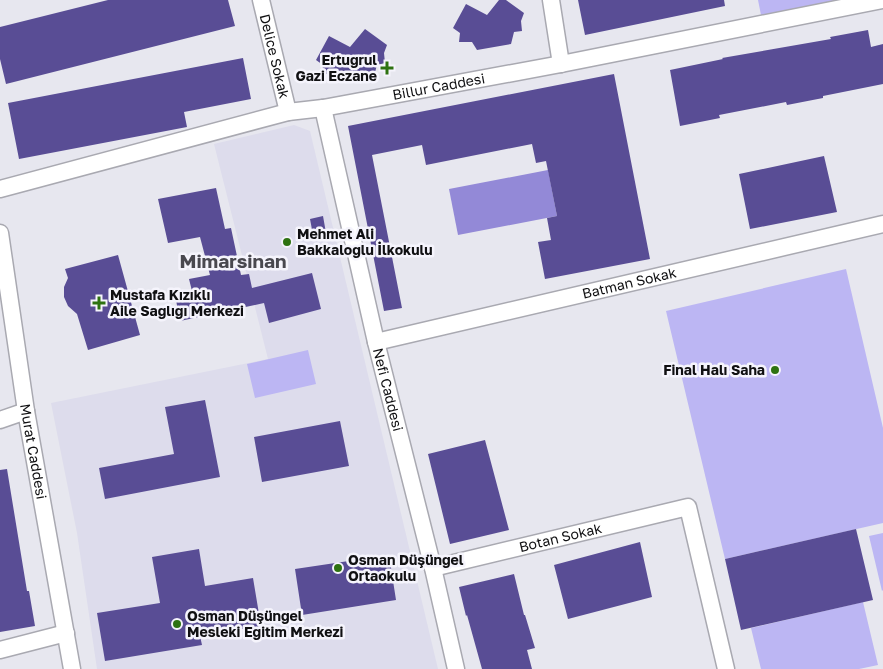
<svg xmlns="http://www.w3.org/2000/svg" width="883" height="669" font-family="'Golos Text',sans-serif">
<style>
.built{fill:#dddcec}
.green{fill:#bcb6f3}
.water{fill:#9389d7}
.building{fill:#594d95}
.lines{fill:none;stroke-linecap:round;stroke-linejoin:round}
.minor-casing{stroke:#a9a9b1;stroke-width:19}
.minor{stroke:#fff;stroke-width:16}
.poi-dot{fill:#2e7211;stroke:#f5f4fc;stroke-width:2}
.labels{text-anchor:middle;stroke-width:5;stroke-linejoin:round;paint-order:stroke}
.street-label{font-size:14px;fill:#101012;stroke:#f5f4fc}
.poi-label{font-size:14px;font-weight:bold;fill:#101012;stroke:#f5f4fc;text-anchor:start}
.district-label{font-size:19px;font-weight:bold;fill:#49484f;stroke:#f5f4fc}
</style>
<rect width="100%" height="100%" fill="#e7e7ef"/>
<path class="built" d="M294 125 310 131 438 669H97L77 533 51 403 268 359 214 144Z"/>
<path class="green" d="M758 0H842L763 25Z
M846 269 883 428V523L725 559 666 311Z
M308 350 316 384 255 398 247 364Z
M883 533V590L882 591 869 536Z
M863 602 878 665 859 669H761L751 628Z"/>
<path class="water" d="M548 170 557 216 458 235 449 189Z"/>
<path class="building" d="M108 0H228L235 26 6 84 0 59V27Z
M499 0H506L524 13 521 21 522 31 514 32 511 44 477 50 472 42H459L460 33 453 28 466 4 487 15Z
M578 0H724L725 6 585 35Z
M365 29 387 45 384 53 385 63 377 65 374 76 340 82 335 74H322L323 65 316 60 329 36 350 47Z
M868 30 871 47 883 44V84L823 96V98L787 105 786 102 719 115 720 118 680 126 670 70 723 59 722 58 831 39 830 37Z
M243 58 251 99 184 112 187 127 19 159 8 103Z
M614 74 650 259 545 279 538 242 551 240 547 218 557 216 546 161 536 163 532 144 426 165 422 145 372 155 402 308 384 311 348 126Z
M824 156 837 212 750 229 739 174Z
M216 188 225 229 231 228 241 275 249 274 252 288 312 273 321 309 269 323 264 303 180 321 175 295 192 291 189 279 210 275 200 237 168 243 158 199Z
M323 216 326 233 313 235 310 219Z
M118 255 140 335 88 350 77 314 68 306 64 297V287L68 278 65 269Z
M205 400 220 477 105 499 99 468 174 454 165 407Z
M340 421 349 466 262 482 254 437Z
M485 440 509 530 450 544 428 454Z
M7 469 27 591H29L35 626 0 632V470Z
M856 529 873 600 741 630 725 559Z
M640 542 652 597 568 619 554 565Z
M199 549 205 586 253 578 261 626 200 636 202 645 105 661 97 613 160 603 152 557Z
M389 555 396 600 302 615 295 569Z
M514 574 524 615H525L535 648 527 650 532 669H482L467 615 466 616 459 587Z"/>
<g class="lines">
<defs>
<g id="minor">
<path id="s1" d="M261 0 288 112"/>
<path d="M551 0 561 64"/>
<path id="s2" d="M323 108 376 342 433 568 456 669"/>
<path id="s3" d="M0 189 288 112 323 108 561 64 882 0"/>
<path id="s4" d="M0 233 26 411 72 669"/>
<path id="s5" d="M376 342 883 224"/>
<path d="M0 420 26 411"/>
<path id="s6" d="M433 568 688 507 726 669"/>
<path d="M0 650 66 633"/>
</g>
</defs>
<use href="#minor" class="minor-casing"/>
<use href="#minor" class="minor"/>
</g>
<g class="poi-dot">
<path d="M384.5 60.5h5v5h5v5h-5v5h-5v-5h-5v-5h5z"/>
<circle cx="287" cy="242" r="5"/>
<path d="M96.5 295.5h5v5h5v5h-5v5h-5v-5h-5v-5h5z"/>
<circle cx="775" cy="370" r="5"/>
<circle cx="338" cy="568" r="5"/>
<circle cx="177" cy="624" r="5"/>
</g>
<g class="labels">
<g class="street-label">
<text dy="5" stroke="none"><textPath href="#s1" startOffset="58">Delice Sokak</textPath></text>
<text dy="5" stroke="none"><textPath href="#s3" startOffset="451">Billur Caddesi</textPath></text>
<text dy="5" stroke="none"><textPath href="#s5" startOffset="260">Batman Sokak</textPath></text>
<text dy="5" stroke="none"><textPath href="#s2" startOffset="289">Nefi Caddesi</textPath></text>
<text dy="5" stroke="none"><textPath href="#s4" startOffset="221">Murat Caddesi</textPath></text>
<text dy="5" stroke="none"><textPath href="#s6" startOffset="131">Botan Sokak</textPath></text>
</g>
<g class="poi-label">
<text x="377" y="65" text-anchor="end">Ertuğrul<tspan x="377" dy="16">Gazi Eczane</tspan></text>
<text x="297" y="239">Mehmet Ali<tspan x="297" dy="16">Bakkaloğlu İlkokulu</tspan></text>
<text x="110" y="300">Mustafa Kızıklı<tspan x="110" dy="16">Aile Sağlığı Merkezi</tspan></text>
<text x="765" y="375" text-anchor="end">Final Halı Saha</text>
<text x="348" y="565">Osman Düşüngel<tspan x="348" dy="16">Ortaokulu</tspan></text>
<text x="187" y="621">Osman Düşüngel<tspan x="187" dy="16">Mesleki Eğitim Merkezi</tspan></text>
</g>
<g class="district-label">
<text x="233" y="268">Mimarsinan</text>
</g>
</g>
</svg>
